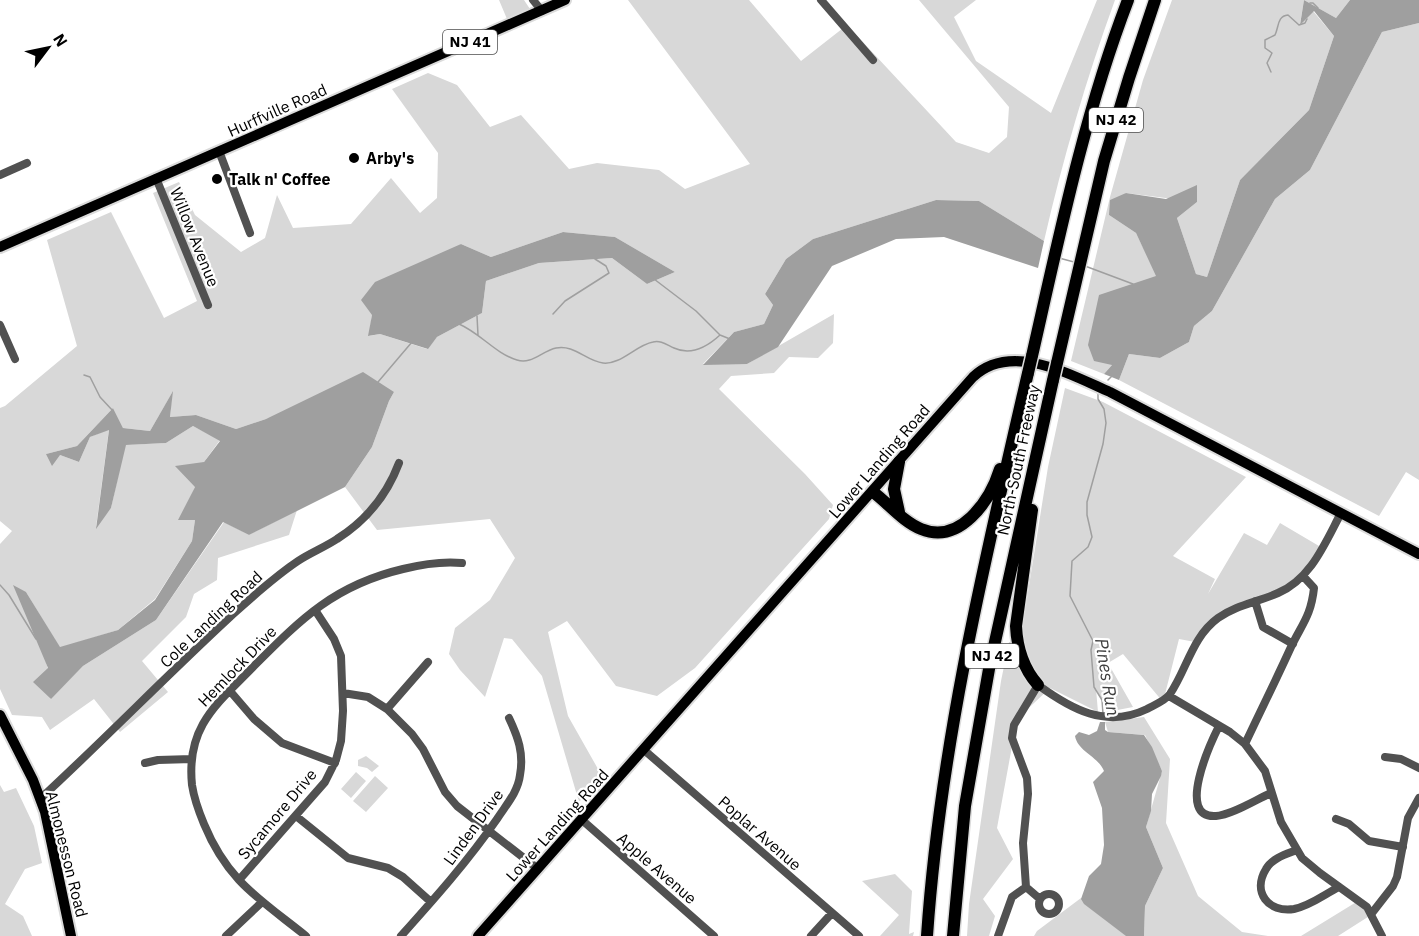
<svg xmlns="http://www.w3.org/2000/svg" width="1419" height="936" font-family="'IBM Plex Sans',sans-serif">
<style>
.green{fill:#d8d8d8;fill-rule:evenodd}
.water{fill:#9f9f9f}
.lines{fill:none;stroke-linecap:round;stroke-linejoin:round}
.stream{stroke:#9f9f9f;stroke-width:1.5}
.major-casing{stroke:#dbdbdb;stroke-width:14}
.highway-casing{stroke:#dbdbdb;stroke-width:15}
.minor{stroke:#515151;stroke-width:8}
.major{stroke:#000;stroke-width:10}
.highway{stroke:#000;stroke-width:12}
.highway-bridge-casing{stroke:#dbdbdb;stroke-width:15;stroke-linecap:butt}
.highway-bridge{stroke:#000;stroke-width:12}
.poi-dot{fill:#000;stroke:#fff;stroke-width:2}
.labels{text-anchor:middle;stroke-width:4.5;stroke-linejoin:round;paint-order:stroke}
.shield{fill:#fff;stroke:#4c4c4c;stroke-width:1.5}
.shield-label{font-size:15px;font-weight:bold;fill:#000}
.street-label{font-size:16px;fill:#000;stroke:#fff}
.poi-label{font-size:16px;font-weight:bold;fill:#000;stroke:#fff;text-anchor:start}
.water-label{font-size:18px;font-style:italic;fill:#404040;stroke:#fff}
</style>
<rect width="100%" height="100%" fill="#fff"/>
<path class="green" d="M499 0H524L530 9 507 19Z
M628 0H749L801 61 847 25 956 142 989 153 1007 137 1009 107 919 0H976L954 17 976 61 1051 113 1097 0H1115C1086 79 1063 159 1044 241L979 201 936 200 813 239 786 259 765 294 773 305 764 324 734 332 703 364H747L834 314 833 343 818 358 789 357 774 373 731 376 719 389 805 474 833 505 829 519 695 668 657 696 616 686 567 621 548 632 568 716 602 776 579 802 542 676 512 639 504 638 485 697 460 670 449 654 455 628 490 600 515 558 490 519 377 530 345 487 372 447 389 401 394 392 266 419 236 429 196 415 170 417 172 393 150 431 123 428 113 408 77 446 46 454 60 455 79 462 90 437 109 429 96 527 111 508 125 445 166 443 193 426 220 440 204 462 195 487 179 520H195L192 541 155 599 118 630 60 648 26 592 48 669 50 699 83 666 156 620 224 522 249 535 297 510 289 535 218 558 217 580 194 594 186 617 142 661 168 692 120 732 94 699 50 730 42 717 12 715 0 689V544L12 531 0 521V408L5 406 77 346 47 240 111 212 164 318 197 301 153 193 179 182 195 215 241 252 265 238 277 195 293 228 351 224 391 178 420 213 437 198 438 153 392 89 428 73 457 85 490 127 521 115 569 169 597 163 659 170 685 189 750 164ZM563 232 615 237 675 272 647 284 612 258 539 263 486 281 482 313 437 337 427 349 380 334 369 336 372 315 461 244 491 257Z
M1172 0H1350L1336 18 1304 0 1300 24 1313 11 1334 36 1309 110 1240 180 1207 277 1196 274 1177 218 1197 202 1126 193 1109 215 1136 233 1157 276 1112 365 1104 374 1071 361 1110 197 1143 80Z
M1419 23V480L1406 472 1379 516 1119 380 1129 354 1160 358 1189 342 1194 326 1212 311 1275 199 1310 170 1382 32Z
M1065 388 1103 402 1246 477 1173 556 1215 579 1208 594 1244 533 1267 545 1280 523 1319 546 1321 551 1292 586 1227 612 1195 642 1179 639 1163 702 1123 654 1108 663 1133 707 1107 712 1096 689 1098 712 1050 688 1017 719 997 828 1013 859 983 899 995 916 989 936H967L969 904 1001 681 1009 642H1020L1048 467Z
M1144 717 1170 759 1166 823 1198 896 1242 932 1268 936H1144L1145 906 1163 868 1146 827 1162 771 1145 735 1108 732 1105 722Z
M366 756 379 766 372 772 367 768 358 766V760Z
M356 772 366 781 351 798 341 789Z
M375 776 388 788 366 812 353 801Z
M0 785 4 792 16 788 34 826 42 863 25 869 5 904 23 916 32 936H0Z
M895 874 912 891 909 934 914 932 913 936H880L899 915 862 881Z
M1081 898 1134 936H1034L1037 931Z
M1358 901 1371 915 1338 936H1301Z"/>
<path class="water" d="M1304 0 1336 18 1350 0H1419V23L1382 32 1310 170 1275 199 1212 311 1194 326 1189 342 1160 358 1129 354 1119 380 1104 374 1112 365 1094 361 1088 345 1099 295 1156 276 1136 233 1109 215 1110 200 1126 193 1166 199 1197 185V202L1177 218 1196 274 1207 277 1240 180 1309 110 1334 36 1314 11 1300 25Z
M936 200 979 201 1044 241 1038 268 944 237 896 239 832 266 778 347 747 364 703 365 734 332 764 324 773 305 765 294 786 259 813 239Z
M563 232 615 237 675 272 647 284 612 258 539 263 486 281 482 313 437 337 428 349 380 334 368 336 372 315 361 300 375 282 461 244 491 257Z
M363 372 394 392 389 401 372 447 345 487 249 535 223 522 156 620 83 666 51 699 33 682 48 668 13 585 26 592 60 647 118 630 155 600 192 541 195 520H178L195 487 175 466 204 462 220 441 193 426 166 443 126 445 111 508 96 529 109 430 90 437 79 462 60 455 52 466 46 454 77 446 113 408 123 428 150 431 173 391 170 417 196 415 236 429 266 419Z
M1100 722H1105V730L1108 732 1144 735 1152 747 1162 771 1161 776 1152 794 1151 811 1146 827 1163 868 1145 906 1144 936H1126L1084 904 1081 899 1089 876 1101 864 1104 845 1102 808 1093 782 1104 771C1098 756 1078 752 1075 736L1079 732 1089 735 1097 731Z"/>
<g class="lines">
<path class="stream" d="M1310 3H1313L1318 8
M1271 72 1267 63 1272 53 1265 48V40L1275 35C1279 27 1277 16 1288 15L1299 25 1305 23 1307 19
M1059 258 1074 262
M1085 266 1133 284
M654 279 696 311 720 335 730 339
M553 314 565 301 609 273 606 266 595 259
M477 316 478 335
M459 324C480 333 496 354 517 360 531 365 542 351 556 348 574 344 586 361 603 363 621 365 636 345 653 342 661 340 667 345 674 348 691 356 707 347 720 335
M84 375 90 377 100 397 113 411
M1108 380 1112 376
M378 382 412 342
M1098 394V399L1104 409 1106 423 1103 444 1087 502V515L1092 537 1088 547 1072 561 1070 596 1093 641 1091 650 1094 687 1102 700 1103 714
M0 585 9 595 36 639"/>
<defs>
<path id="major" d="M0 247 565 0
M0 715 33 780 45 812 71 936
M478 936 973 377C1011 341 1071 375 1110 392L1419 554"/>
<path id="highway" d="M1032 356C1059 237 1084 115 1128 0
M1057 363 1104 161 1129 78 1155 0
M899 462 894 489 899 512
M873 492C888 503 903 522 921 529 960 545 990 501 1000 469
M1032 510 1016 626C1017 648 1023 668 1038 685
M927 936C940 746 985 559 1028 373
M953 936 965 806 989 669 1053 380"/>
</defs>
<use href="#major" class="major-casing"/>
<use href="#highway" class="highway-casing"/>
<path class="minor" d="M533 0 542 11
M821 0 873 60
M219 151 250 233
M0 175 27 163
M156 178 208 305
M0 325 15 359
M1255 601 1263 627 1293 644
M230 691 254 719 282 743 335 763
M343 693 368 697 387 709 412 734 423 749 445 792 457 806 538 869
M1169 696 1230 732 1245 744 1265 771 1281 822 1302 858 1320 873 1367 907 1382 936
M387 709 428 662
M1219 726C1211 742 1175 819 1216 816 1232 815 1257 799 1271 793
M1245 744C1260 712 1276 680 1291 647 1302 624 1311 616 1314 588L1303 576
M644 750 859 936
M1385 757 1401 759 1419 768
M145 763 158 760 192 759
M40 799C105 739 166 676 231 616 252 597 274 577 298 561 310 553 325 547 337 539 367 520 387 495 399 463
M296 816 348 858 388 868 403 877 431 902
M1336 819 1349 824 1369 841 1403 847
M582 820 714 936
M1297 850C1287 854 1272 858 1266 869 1252 892 1268 913 1294 909 1310 906 1325 894 1339 887
M239 880 325 782 336 760 341 741 343 711 341 656 334 639 315 610
M1039 904a10 10 0 1 1 20 0a10 10 0 1 1-20 0Z
M1040 899 1026 887 1023 843 1028 794 1027 778 1012 738 1014 725 1038 685C1071 709 1106 729 1147 709 1154 705 1165 701 1170 694 1187 669 1192 637 1218 618 1236 605 1258 602 1278 593 1311 579 1325 543 1341 513
M1372 913 1393 886 1397 877 1408 818 1419 798
M226 936 262 902
M306 936C260 899 228 882 204 824 199 812 194 798 192 785 186 726 217 704 254 666 302 618 335 585 403 569 423 564 442 561 462 563
M401 936C435 898 468 861 497 819 506 805 518 792 520 775 524 753 518 737 509 718
M811 936 832 913
M998 936 1012 897 1026 887"/>
<use href="#major" class="major"/>
<use href="#highway" class="highway"/>
<defs>
<path id="highway-bridge" d="M1028 373 1032 356
M1053 380 1057 363"/>
</defs>
<use href="#highway-bridge" class="highway-bridge-casing"/>
<use href="#highway-bridge" class="highway-bridge"/>
</g>
<g class="poi-dot">
<circle cx="354" cy="158" r="6"/>
<circle cx="217" cy="179" r="6"/>
</g>
<g class="labels">
<g class="shield">
<rect x="443" y="30" width="54" height="24" rx="4.5"/>
<rect x="1089" y="108" width="54" height="24" rx="4.5"/>
<rect x="965" y="644" width="54" height="24" rx="4.5"/>
</g>
<g class="shield-label">
<text x="470" y="47">NJ 41</text>
<text x="1116" y="125">NJ 42</text>
<text x="992" y="661">NJ 42</text>
</g>
<g class="street-label">
<text transform="translate(277 110) rotate(-24)" y="6">Hurffville Road</text>
<text transform="translate(195 237) rotate(68)" y="6">Willow Avenue</text>
<text transform="translate(1018 460) rotate(-78)" y="6">North-South Freeway</text>
<text transform="translate(879 461) rotate(-49)" y="6">Lower Landing Road</text>
<text transform="translate(211 619) rotate(-43)" y="6">Cole Landing Road</text>
<text transform="translate(237 666) rotate(-46)" y="6">Hemlock Drive</text>
<text transform="translate(277 814) rotate(-50)" y="6">Sycamore Drive</text>
<text transform="translate(557 825) rotate(-48)" y="6">Lower Landing Road</text>
<text transform="translate(473 827) rotate(-54)" y="6">Linden Drive</text>
<text transform="translate(760 833) rotate(41)" y="6">Poplar Avenue</text>
<text transform="translate(67 854) rotate(76)" y="6">Almonesson Road</text>
<text transform="translate(657 868) rotate(41)" y="6">Apple Avenue</text>
</g>
<g class="poi-label">
<text x="366" y="164">Arby's</text>
<text x="229" y="185">Talk n' Coffee</text>
</g>
<g class="water-label">
<text transform="translate(1107 677) rotate(81)" y="6">Pines Run</text>
</g>
</g>
<g transform="translate(48 48) rotate(58)" stroke="#ffffff" stroke-width="4.5" paint-order="stroke">
<path d="M0-4.5L10 22L0 15L-10 22Z" fill="#000000"/>
<text y="-9" font-size="16" font-weight="bold" text-anchor="middle" fill="#000000">N</text>
</g>
</svg>
